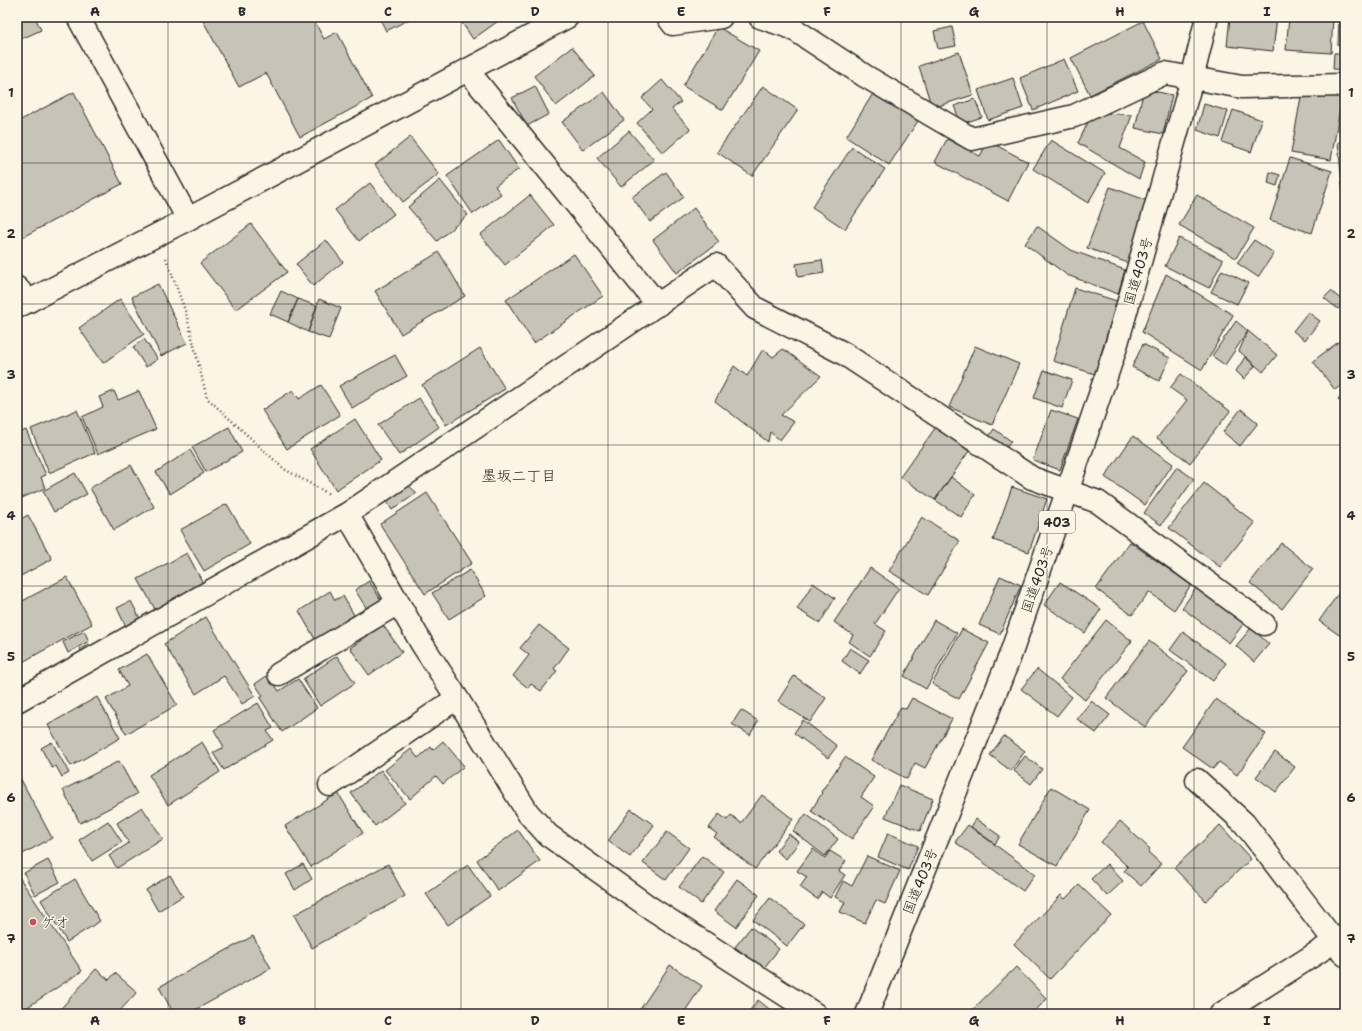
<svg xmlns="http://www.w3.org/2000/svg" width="1362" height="1031" font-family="'Shantell Sans','Klee One',sans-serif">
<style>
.building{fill:#c8c3b7;stroke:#2b2b2b}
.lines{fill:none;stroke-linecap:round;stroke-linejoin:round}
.minor-casing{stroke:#2b2b2b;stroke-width:25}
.tertiary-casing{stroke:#2b2b2b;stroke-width:25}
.trunk-casing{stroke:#2b2b2b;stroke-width:25}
.path{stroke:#2b2b2b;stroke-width:2.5;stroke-dasharray:1 3;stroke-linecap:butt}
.minor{stroke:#fcf5e5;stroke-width:22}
.tertiary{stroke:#fcf5e5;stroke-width:22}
.trunk{stroke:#fcf5e5;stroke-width:22}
.grid{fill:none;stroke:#2b2b2b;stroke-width:1;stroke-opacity:0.55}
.poi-dot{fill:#d1495b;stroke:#fcf5e5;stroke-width:1.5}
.labels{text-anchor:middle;stroke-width:3;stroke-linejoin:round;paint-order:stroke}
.shield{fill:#fcf5e5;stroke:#6a6863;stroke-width:1}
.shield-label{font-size:13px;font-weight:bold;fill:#2b2b2b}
.street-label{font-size:14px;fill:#2b2b2b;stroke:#fcf5e5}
.poi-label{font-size:14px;fill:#2b2b2b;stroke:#fcf5e5;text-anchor:start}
.neighbourhood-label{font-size:15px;fill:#2b2b2b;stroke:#fcf5e5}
.neatline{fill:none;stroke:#2b2b2b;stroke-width:1.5}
.grid-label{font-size:13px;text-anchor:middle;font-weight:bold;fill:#2b2b2b}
</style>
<rect width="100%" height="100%" fill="#fcf5e5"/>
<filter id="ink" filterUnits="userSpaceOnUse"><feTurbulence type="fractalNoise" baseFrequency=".025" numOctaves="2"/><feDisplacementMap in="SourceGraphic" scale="8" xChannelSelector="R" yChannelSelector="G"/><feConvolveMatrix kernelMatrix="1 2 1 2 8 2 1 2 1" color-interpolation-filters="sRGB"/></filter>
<g filter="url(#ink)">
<path class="building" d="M17 17H35L41 30 17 41Z
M201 17H312L324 39 337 32 372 98 300 137 266 73 239 87Z
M379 17H414L386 31Z
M458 17H499L501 19 473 39Z
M1230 17H1277L1273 51 1227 46Z
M1289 17H1333L1331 53 1286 50Z
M1339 17H1345V45H1338Z
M1143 21 1162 59 1090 95 1071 58Z
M718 27 759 51 723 110 683 86Z
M952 27 956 46 938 49 934 31Z
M572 47 595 76 556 106 534 76Z
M959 52 973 95 932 108 919 66Z
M1334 53H1345V70L1333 69Z
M1064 59 1078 91 1033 110 1020 78Z
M1013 78 1023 108 988 120 978 90Z
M662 80 681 102 672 109 690 129 663 153 637 123 652 109 642 98Z
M535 86 549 114 527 126 512 98Z
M763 86 798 110 752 176 717 152Z
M1144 89 1172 95 1163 134 1135 128Z
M1302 91 1342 97 1331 160 1291 153Z
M74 92 122 184 17 240V122Z
M604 92 624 120 583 150 562 122Z
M874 92 918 121 889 165 846 137Z
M975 99 982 117 961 124 954 106Z
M1204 104 1228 111 1220 138 1197 130Z
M1233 110 1262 120 1251 152 1222 142Z
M1093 112 1132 115 1120 148 1145 162 1139 179 1078 143Z
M629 131 654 160 621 187 597 158Z
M410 137 439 174 403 202 375 165Z
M947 139 980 156 988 141 1028 162 1008 201 935 162Z
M499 140 519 169 495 186 501 194 473 214 447 176Z
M1051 140 1105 173 1088 203 1033 169Z
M1338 142H1345V195L1343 196Z
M852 147 885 169 845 229 812 207Z
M1290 158 1332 171 1312 233 1270 220Z
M666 172 684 197 650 222 632 197Z
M1270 172 1280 175 1277 186 1268 183Z
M440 180 468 215 437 241 408 207Z
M370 183 394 214 359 241 335 210Z
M1110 187 1151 202 1128 263 1087 248Z
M530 195 554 225 505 265 480 235Z
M1197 195 1254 228 1236 258 1179 225Z
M694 208 719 242 677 273 653 240Z
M251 224 287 272 236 310 200 263Z
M1037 226 1071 250 1125 270 1118 294 1067 275 1025 244Z
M1179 238 1223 260 1209 288 1165 266Z
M326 240 343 262 313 286 296 264Z
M1254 240 1274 253 1258 277 1237 263Z
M439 252 465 296 401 334 375 291Z
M574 254 603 296 534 343 506 300Z
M822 260 824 273 798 277 796 264Z
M1222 270 1248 283 1237 304 1211 292Z
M1166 274 1233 315 1202 370 1142 332Z
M158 284 187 343 161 356 132 297Z
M1075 288 1117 301 1095 374 1053 361Z
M281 291 298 299 288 322 270 314Z
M1331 291 1344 302 1338 309 1324 298Z
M120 299 144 334 103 363 79 328Z
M298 299 317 306 308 332 288 322Z
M319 299 341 308 329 339 308 332Z
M1308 312 1320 321 1305 340 1293 331Z
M1236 321 1248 331 1225 365 1212 356Z
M1248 331 1277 355 1263 372 1239 351Z
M1345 337V382L1335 390 1313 361Z
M144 339 158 359 146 367 133 347Z
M1143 344 1170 358 1159 381 1132 367Z
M975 346 1019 364 992 425 949 407Z
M480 348 505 389 446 425 422 385Z
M763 349 773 357 783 349 821 376 781 415 794 422 780 440 770 432 768 442 715 401 734 366 747 376Z
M395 355 407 376 352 408 339 386Z
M1245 357 1255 366 1244 379 1236 371Z
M1044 370 1072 380 1062 408 1034 398Z
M1181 374 1230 411 1190 463 1157 438 1187 400 1170 388Z
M321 385 340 415 287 449 262 410 293 390 299 399Z
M114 391 118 400 139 391 156 429 98 454 82 417 103 407 99 397Z
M1345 391V406L1338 399Z
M419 398 439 427 399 455 378 425Z
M1241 409 1258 423 1240 446 1223 432Z
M77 410 95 453 49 473 31 429Z
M1051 410 1078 419 1060 470 1033 460Z
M355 419 381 460 336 490 310 449Z
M229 427 242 452 206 472 192 447Z
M936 427 969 451 935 500 900 477Z
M994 429 1011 441 1004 451 987 439Z
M26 430 46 475 41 477 45 488 17 500V434Z
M1133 436 1173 464 1145 505 1105 477Z
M190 450 204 473 170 494 156 472Z
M131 465 154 507 114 530 90 488Z
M1177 467 1194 479 1161 525 1144 513Z
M75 473 87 494 54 512 43 491Z
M951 477 975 495 961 517 935 500Z
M1204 483 1255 523 1220 567 1169 528Z
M409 486 417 493 392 510 386 500Z
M1012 487 1047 499 1029 552 993 540Z
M427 493 472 563 425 594 380 524Z
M227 504 250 544 204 571 180 530Z
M28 515 52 559 17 578V521Z
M922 517 960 541 928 595 889 571Z
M1130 542 1191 585 1174 610 1149 592 1132 615 1096 589Z
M1281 543 1313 569 1282 609 1250 583Z
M187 553 204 585 156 611 138 579Z
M870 568 899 588 875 624 886 631 870 656 849 642 853 635 834 622Z
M470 570 486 596 449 619 432 593Z
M1000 576 1021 585 1000 634 979 625Z
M67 577 92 624 17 665V604Z
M369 581 381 600 367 609 355 590Z
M1060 582 1101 609 1085 633 1044 605Z
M813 583 835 598 820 623 797 609Z
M1345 584V639L1319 621Z
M1196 588 1244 623 1229 643 1182 608Z
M330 591 335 600 343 596 354 615 316 641 299 611Z
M131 601 140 619 126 627 117 608Z
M206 617 255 696 242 704 224 676 196 694 164 644Z
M934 620 957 633 926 689 904 676Z
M1106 620 1132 641 1085 700 1060 679Z
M383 625 402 652 369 675 350 648Z
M539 625 569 648 554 669 557 671 541 691 531 684 528 688 513 676 529 655 520 648Z
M1251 628 1269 644 1254 662 1236 646Z
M962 629 989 643 959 699 932 684Z
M84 631 89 641 68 653 63 642Z
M1183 632 1226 663 1213 681 1170 650Z
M1149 641 1188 671 1145 727 1106 698Z
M89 644 92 649 83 655 80 649Z
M850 648 869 660 860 674 842 661Z
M147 654 177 705 126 734 106 699 128 686 119 670Z
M337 656 355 683 320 706 303 679Z
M1037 669 1072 697 1057 716 1021 689Z
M268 675 279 691 298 679 317 708 282 732 260 698 263 696 255 684Z
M794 676 826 698 810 722 778 701Z
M97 697 120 738 71 766 48 725Z
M912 698 952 719 925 768 915 763 907 779 871 760 901 707 906 709Z
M1216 699 1266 734 1237 775 1219 762 1213 769 1182 747Z
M1091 701 1110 715 1096 733 1077 719Z
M258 703 273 728 267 731 273 740 224 770 213 753 224 747 214 730Z
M741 710 758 721 750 735 732 724Z
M803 720 837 746 828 758 794 733Z
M1004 736 1025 751 1011 771 990 755Z
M443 741 464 766 443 784 436 776 410 799 385 770 411 749 418 758 431 747 433 750Z
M52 742 69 773 62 777 56 766 52 768 41 748Z
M202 742 220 772 168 805 149 775Z
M1275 752 1295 767 1276 792 1256 777Z
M1025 756 1042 769 1031 784 1014 771Z
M845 757 874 777 861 797 874 806 852 839 811 811 822 793 821 792Z
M119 761 137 794 80 823 63 790Z
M381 770 405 803 375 826 351 793Z
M17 772 52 838 17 857Z
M899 785 933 799 920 831 885 817Z
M1051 787 1090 810 1057 866 1018 844Z
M338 793 363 833 311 867 285 826Z
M762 795 793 819 755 869 714 837 717 834 709 828 719 814 727 820 731 815 741 823Z
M142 807 163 839 117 868 109 856 129 843 117 823Z
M631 809 654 825 630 857 608 841Z
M806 814 838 839 825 856 793 831Z
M976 819 1000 836 995 844 971 827Z
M108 821 122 842 92 861 79 840Z
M1120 821 1150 849 1148 852 1161 864 1141 886 1124 871 1128 867 1101 842Z
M968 825 1035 874 1023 891 955 842Z
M1220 825 1251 859 1206 901 1174 868Z
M518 830 540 861 498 891 477 860Z
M667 832 689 848 666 880 643 863Z
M888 833 918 846 908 870 878 857Z
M789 834 799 842 786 859 776 851Z
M813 849 825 858 830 851 846 861 839 871 845 875 830 898 822 892 817 899 800 887 807 877 797 871Z
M702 856 724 872 701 904 679 887Z
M867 856 900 871 885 904 876 900 865 923 840 912 845 902 835 897 843 881 852 886Z
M48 860 60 882 35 895 24 873Z
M303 864 312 879 295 890 286 874Z
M388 864 405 896 312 948 294 915Z
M1107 864 1123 881 1107 896 1091 879Z
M468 865 490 896 448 925 426 894Z
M17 874 82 971 17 1014Z
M170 875 183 896 158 911 146 890Z
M75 879 100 921 67 942 41 900Z
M737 879 759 895 736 927 714 911Z
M1079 885 1111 915 1050 979 1014 944 1061 895 1065 899Z
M770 898 804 924 787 946 753 920Z
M751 927 779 949 763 969 735 947Z
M253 936 271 968 188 1014H174L159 987Z
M670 965 702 986 683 1014H637Z
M1016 967 1047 999 1032 1014H968Z
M96 969 109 980 115 973 137 992 117 1014H56Z
M758 1000 773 1012 772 1014H747Z"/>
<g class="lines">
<defs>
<path id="minor" d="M78 17 188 219
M668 17 673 24 721 17
M760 17 792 28 865 76 972 139 1074 116 1165 73 1242 87 1345 85
M468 71 658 305
M17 288 29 301
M347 514 422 644 457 698 528 813 548 835 649 907 815 1014
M279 674 398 603
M17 701 347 514 716 265 755 308 843 353 1032 478 1098 502 1264 624
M1197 780 1244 823 1345 955
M330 785 457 698"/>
<path id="tertiary" d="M17 307 188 219 567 17
M1221 1014 1345 935"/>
<path id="trunk" d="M867 1014 1010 656 1067 492 1115 350 1192 79 1207 17"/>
</defs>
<use href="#minor" class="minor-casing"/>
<use href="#tertiary" class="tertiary-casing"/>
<use href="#trunk" class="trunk-casing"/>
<path class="path" d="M166 258 186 313 207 398 284 469 329 494"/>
<use href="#minor" class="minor"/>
<use href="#tertiary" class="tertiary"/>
<use href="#trunk" class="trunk"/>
</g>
</g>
<path class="grid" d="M168 17V1014M315 17V1014M461 17V1014M608 17V1014M754 17V1014M901 17V1014M1047 17V1014M1194 17V1014M17 163H1345M17 304H1345M17 445H1345M17 586H1345M17 727H1345M17 868H1345"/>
<circle class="poi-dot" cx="33" cy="922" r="4"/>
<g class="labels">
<rect class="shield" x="1039" y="511" width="36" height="22" rx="3"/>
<g class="shield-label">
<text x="1057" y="527">403</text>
</g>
<g class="street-label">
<text transform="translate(1138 271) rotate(-74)" y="5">国道403号</text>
<text transform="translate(1037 579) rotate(-71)" y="5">国道403号</text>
<text transform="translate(920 881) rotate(-68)" y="5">国道403号</text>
</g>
<g class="poi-label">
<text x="41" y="927">ゲオ</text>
</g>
<g class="neighbourhood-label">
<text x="519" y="481">墨坂二丁目</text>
</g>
</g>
<rect width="1362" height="1031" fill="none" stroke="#fcf5e5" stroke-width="44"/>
<rect x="22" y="22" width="1318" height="987" class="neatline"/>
<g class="grid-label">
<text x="95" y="16">A</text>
<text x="242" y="16">B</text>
<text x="388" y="16">C</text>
<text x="535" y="16">D</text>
<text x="681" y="16">E</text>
<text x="827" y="16">F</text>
<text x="974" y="16">G</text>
<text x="1120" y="16">H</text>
<text x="1267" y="16">I</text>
<text x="11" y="97">1</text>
<text x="1351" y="97">1</text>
<text x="11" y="238">2</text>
<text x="1351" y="238">2</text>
<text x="11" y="379">3</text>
<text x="1351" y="379">3</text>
<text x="11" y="520">4</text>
<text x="1351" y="520">4</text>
<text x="11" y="661">5</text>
<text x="1351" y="661">5</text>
<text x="11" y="802">6</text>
<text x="1351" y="802">6</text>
<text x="11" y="943">7</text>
<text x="1351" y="943">7</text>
<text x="95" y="1025">A</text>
<text x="242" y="1025">B</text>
<text x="388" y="1025">C</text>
<text x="535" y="1025">D</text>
<text x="681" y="1025">E</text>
<text x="827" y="1025">F</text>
<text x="974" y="1025">G</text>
<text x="1120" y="1025">H</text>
<text x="1267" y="1025">I</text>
</g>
</svg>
